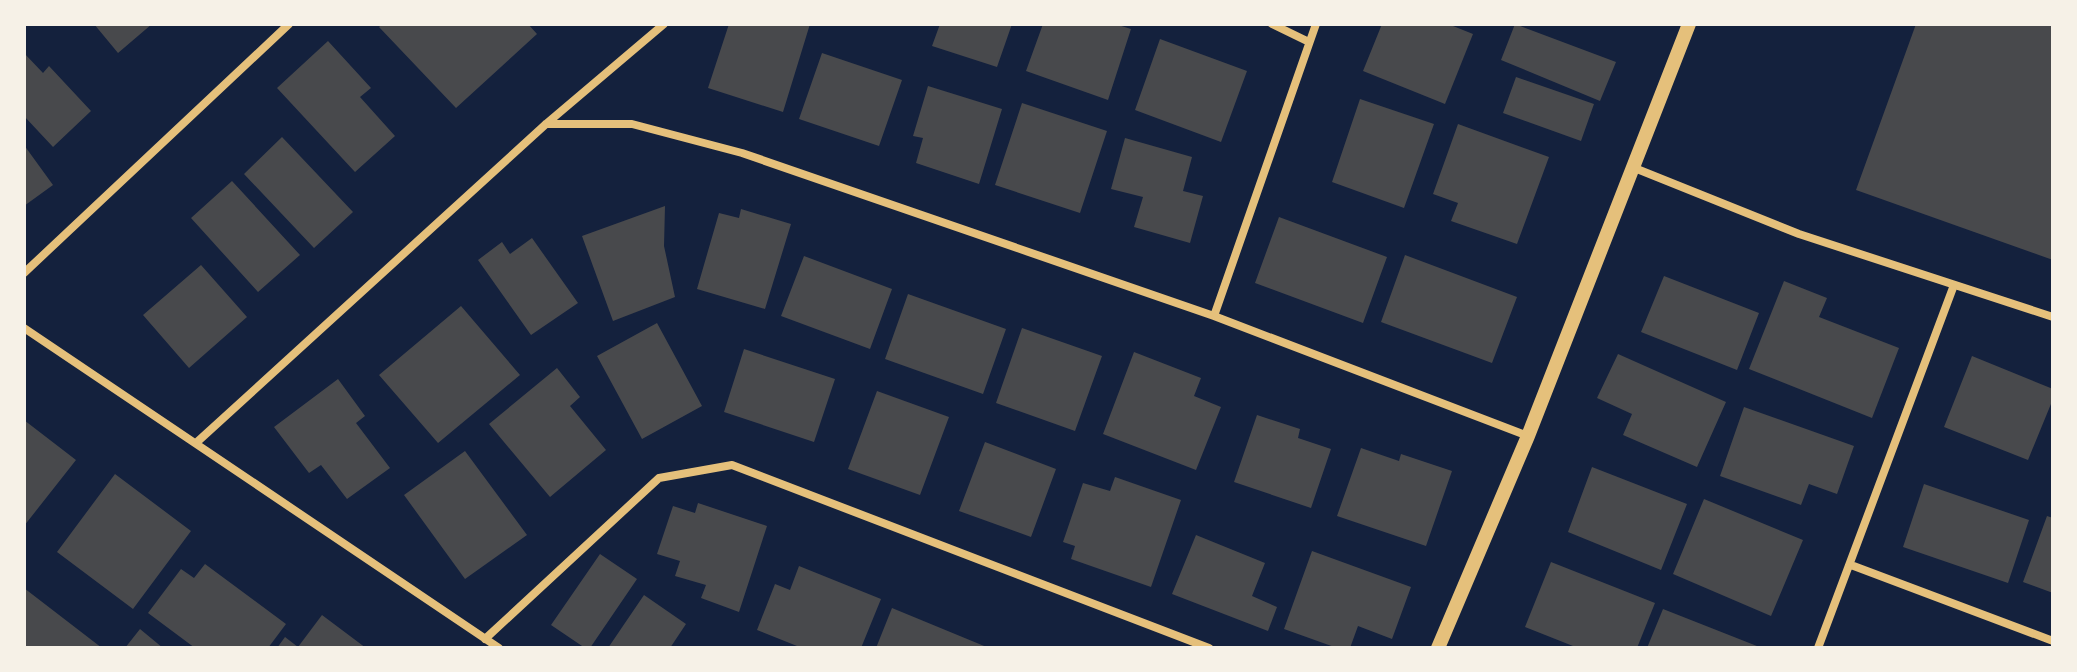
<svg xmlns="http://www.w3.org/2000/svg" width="2077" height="672" font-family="'Varela Round',sans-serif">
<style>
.building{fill:#48494c}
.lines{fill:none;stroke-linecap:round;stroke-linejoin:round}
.minor{stroke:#e5c07b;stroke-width:8}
.tertiary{stroke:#e5c07b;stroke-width:14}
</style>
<rect width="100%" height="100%" fill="#14213d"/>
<path class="building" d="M94 24H152L118 53Z
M382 24H528L537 34 456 108 379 27Z
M729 24H810L783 112 708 88Z
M940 24H1012L997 67 932 46Z
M1043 24H1115L1131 29 1108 100 1026 71Z
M1382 24H1448L1473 34 1445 104 1363 71Z
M1515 24 1616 62 1600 101 1501 60Z
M1916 24H2053V260L1856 190Z
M1160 39 1247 71 1221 142 1135 110Z
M328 41 371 88 360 97 395 136 355 172 277 88Z
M24 53 43 73 49 66 91 111 53 147 24 116Z
M822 53 902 80 879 146 799 119Z
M1516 77 1594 104 1581 141 1503 113Z
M928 86 1002 109 979 184 916 163 923 138 913 136Z
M1360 99 1434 124 1404 208 1332 182Z
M1022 103 1107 131 1080 213 995 185Z
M1458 124 1549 157 1517 244 1451 221 1458 203 1433 194Z
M282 137 353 212 314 248 244 174Z
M1125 138 1192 157 1183 191 1203 196 1190 243 1134 227 1143 197 1111 189Z
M24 145 53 185 24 206Z
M232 181 300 255 258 292 191 218Z
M665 206 664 246 675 297 613 321 582 236Z
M741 209 791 224 765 309 697 289 719 213 739 218Z
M1279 217 1387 257 1363 323 1255 283Z
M532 238 578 303 531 335 478 260 502 242 510 254Z
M1405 255 1517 297 1492 363 1381 322Z
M804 256 892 289 870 349 781 316Z
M201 265 247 317 189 368 143 315Z
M1664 276 1759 313 1737 370 1641 332Z
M1784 281 1827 298 1819 317 1899 348 1872 418 1749 369Z
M908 294 1006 329 983 394 885 359Z
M461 306 520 375 438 443 379 375Z
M657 323 702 406 642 439 597 356Z
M1022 328 1102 356 1075 431 996 403Z
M744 349 835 379 814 442 724 412Z
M1134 352 1201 378 1194 396 1221 407 1196 470 1103 434Z
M1618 354 1726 402 1697 467 1623 435 1632 414 1597 398Z
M1972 356 2053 389V399L2028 460 1944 427Z
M557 368 580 397 570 406 606 450 550 497 489 424Z
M338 379 365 416 356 423 390 468 347 499 321 465 309 473 274 427Z
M877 391 949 417 920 495 848 469Z
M1744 407 1854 446 1837 494 1809 484 1801 505 1720 476Z
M1257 415 1300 429 1298 438 1331 449 1311 508 1234 482Z
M24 420 76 460 24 526Z
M985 442 1056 469 1031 537 959 511Z
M1361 448 1399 461 1401 454 1452 471 1426 546 1337 516Z
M465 451 527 535 465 579 404 495Z
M1592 467 1687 504 1661 570 1568 532Z
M115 474 191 531 133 609 57 552Z
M1115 477 1181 500 1151 587 1071 559 1075 546 1063 542 1083 483 1110 491Z
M1924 484 2029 520 2008 583 1903 547Z
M1704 499 1803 540 1771 616 1673 574Z
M698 503 767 526 739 612 701 598 706 585 675 576 680 561 657 554 673 506 695 513Z
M2047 516 2053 518V593L2023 582Z
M1196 535 1265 563 1252 596 1277 607 1268 631 1172 594Z
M1312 551 1411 587 1392 639 1358 626 1350 648H1337L1284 629Z
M600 554 637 579 590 648H585L551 625Z
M1551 562 1655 603 1637 648H1578L1525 627Z
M205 564 286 624 268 648H195L148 613 181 569 194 578Z
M799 566 881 599 861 648H802L757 630 775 584 790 590Z
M24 588 102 648H24Z
M644 595 686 624 670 648H608Z
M892 608 989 648H876Z
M1663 609 1762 648H1647Z
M322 615 366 648H277L285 637 298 647Z
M140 629 163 648H125Z"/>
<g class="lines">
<path class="minor" d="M1272 24 1309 42
M546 124H632L742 153 1214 316 1528 436
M1632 167 1799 234 2053 317
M24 273 289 24
M1214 316 1316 24
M24 328 499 648
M196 443 546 124 664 24
M1851 565 2053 641
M485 639 659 478 732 465 1209 648
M1818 648 1954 285"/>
<path class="tertiary" d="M1438 648 1528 436 1689 24"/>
</g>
<rect width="2077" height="672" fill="none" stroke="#f6f1e7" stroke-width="52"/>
</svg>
